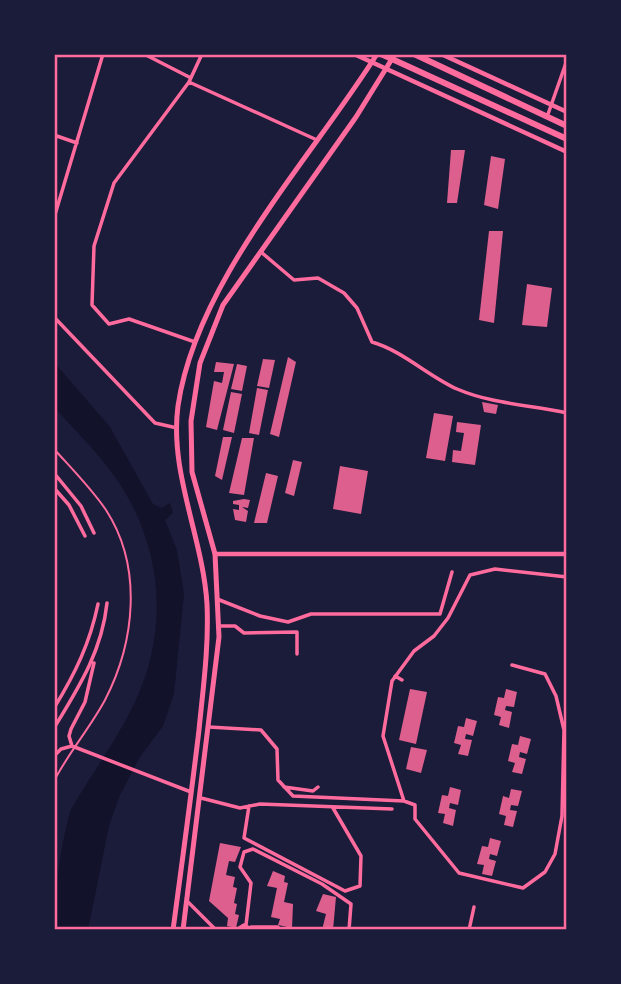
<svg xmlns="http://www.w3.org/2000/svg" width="621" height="984" font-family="'Sofia Sans Condensed',sans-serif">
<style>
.water{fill:#12122b}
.building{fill:#dd5f8e}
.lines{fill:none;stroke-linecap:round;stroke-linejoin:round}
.service{stroke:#ff6b9d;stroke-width:2}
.minor{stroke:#ff6b9d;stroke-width:3.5}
.tertiary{stroke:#ff6b9d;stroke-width:4.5}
.secondary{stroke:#ff6b9d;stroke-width:5}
.primary{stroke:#ff6b9d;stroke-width:6}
.neatline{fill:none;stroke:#ff6b9d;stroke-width:2.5}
</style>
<rect width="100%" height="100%" fill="#1b1b3a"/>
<path class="water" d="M54 362 110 427 153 504 162 508 170 503 173 513 165 520 177 550 184 594 174 694 163 726 140 757 120 795 109 826 88 930H54C54 889 60 851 70 811 90 776 115 743 133 706 168 635 164 556 123 489 105 459 77 433 54 407Z"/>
<path class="building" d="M451 150H465L457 203H447Z
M491 156 505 159 498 209 484 205Z
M489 231H503L494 323 479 320Z
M527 284 552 288 547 327 522 325Z
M288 357 296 362 279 437 270 434Z
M263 359 275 360 269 388 257 386Z
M216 362 234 364 217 430 206 427 214 381 222 383 224 372H214Z
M237 364 247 366 242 391 231 389Z
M257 388 268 390 259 435 249 433Z
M231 392 242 394 234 433 223 430Z
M482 402 498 405 496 414 484 412Z
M434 413 453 416 445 461 426 458Z
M457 422 481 425 475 465 452 462 453 450 461 451 464 433 456 432Z
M223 437H232L222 480 215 476Z
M242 438H254L244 495 229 493Z
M293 460 302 462 294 496 285 493Z
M340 466 368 471 361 514 333 509Z
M266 473 278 476 267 523H254Z
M244 499 250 500 248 508 242 507 248 511 246 522 235 520 233 509 239 510V505L233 504V501Z
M410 689 427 692 416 744 399 740Z
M506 689 517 692 514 707 506 706 505 710 512 712 509 728 499 725 501 717 494 715 498 697 504 698Z
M466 718 477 721 473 736 466 734 465 739 472 740 468 756 458 754 461 745 454 743 458 726 464 727Z
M520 736 531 739 527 754 520 752 519 757 526 759 522 774 512 772 515 763 508 761 512 744 518 745Z
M411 747 427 750 421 773 406 769Z
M450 787 461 790 458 805 450 803 449 808 456 810 453 826 443 823 445 814 438 813 442 795 448 796Z
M511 789 522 791 518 806 511 805 510 810 517 811 513 827 504 825 506 816 499 814 503 796 509 798Z
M490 838 501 841 497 856 490 854 489 859 496 861 492 876 482 874 484 865 477 864 482 846 488 847Z
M220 843 241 847 235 862 229 861 226 875 235 877 233 887 237 888 234 903 237 904 235 914 239 915 236 928 227 926 228 918 209 901Z
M273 871 285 876 284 882 288 883 284 902 293 904 292 928 278 925 280 919 271 917 277 888 267 886Z
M323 894 336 897 333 930H322L326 914 316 911Z"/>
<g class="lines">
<path class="service" d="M54 449C72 469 91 488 106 510 143 567 135 642 105 700 90 728 69 752 54 781"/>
<path class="minor" d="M144 54 191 78
M189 82 317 140
M547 117 567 60
M54 135 77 143
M54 218 103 54
M261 252 294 280 318 278 344 293 357 308 372 342C403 351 428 376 457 389 492 404 531 405 567 413
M54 317 155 423 177 428
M195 342 129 319 109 324 92 305 94 246 114 183 189 82 202 54
M54 473 81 506 94 533
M54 488 69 505 85 536
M217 599 260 616 288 622 311 614H440L452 572
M219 626H235L244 633 297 632V654
M395 676 402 680
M54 708C75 674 90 643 98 604
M209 727 261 730 277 749 278 780 293 796 404 801 415 805V819L459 873 523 888 545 872 555 854 562 816 564 730 556 696 545 674 512 665
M54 728C79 687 102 651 107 603
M72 746 69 736 71 729 85 702 94 663
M54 756 61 749 72 746 191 792
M284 787 313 791 318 787
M201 798 240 808 260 804 392 809
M404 801 383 736 392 681 414 651 434 636 448 618 470 575 495 569 567 577
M249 806 244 838 345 891 360 886 361 856 333 808
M187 901 216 930
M246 925 251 883 240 867 244 852 253 849 322 884 351 904 349 930
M251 927H278
M236 930 244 925 253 930
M469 930 474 907"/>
<path class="tertiary" d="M354 54 567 152
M441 54 567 112
M215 554H567"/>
<path class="secondary" d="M173 930C182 863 191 797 199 730 203 689 209 646 207 604 203 538 169 472 178 406 196 281 311 159 377 54
M183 930 219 637 215 554 192 472 191 421 200 363 223 305 356 117 395 54"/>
<path class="primary" d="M381 54 567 139
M414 54 567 126"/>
</g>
<rect width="621" height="984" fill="none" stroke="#1b1b3a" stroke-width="112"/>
<rect x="56" y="56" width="509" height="872" class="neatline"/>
</svg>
